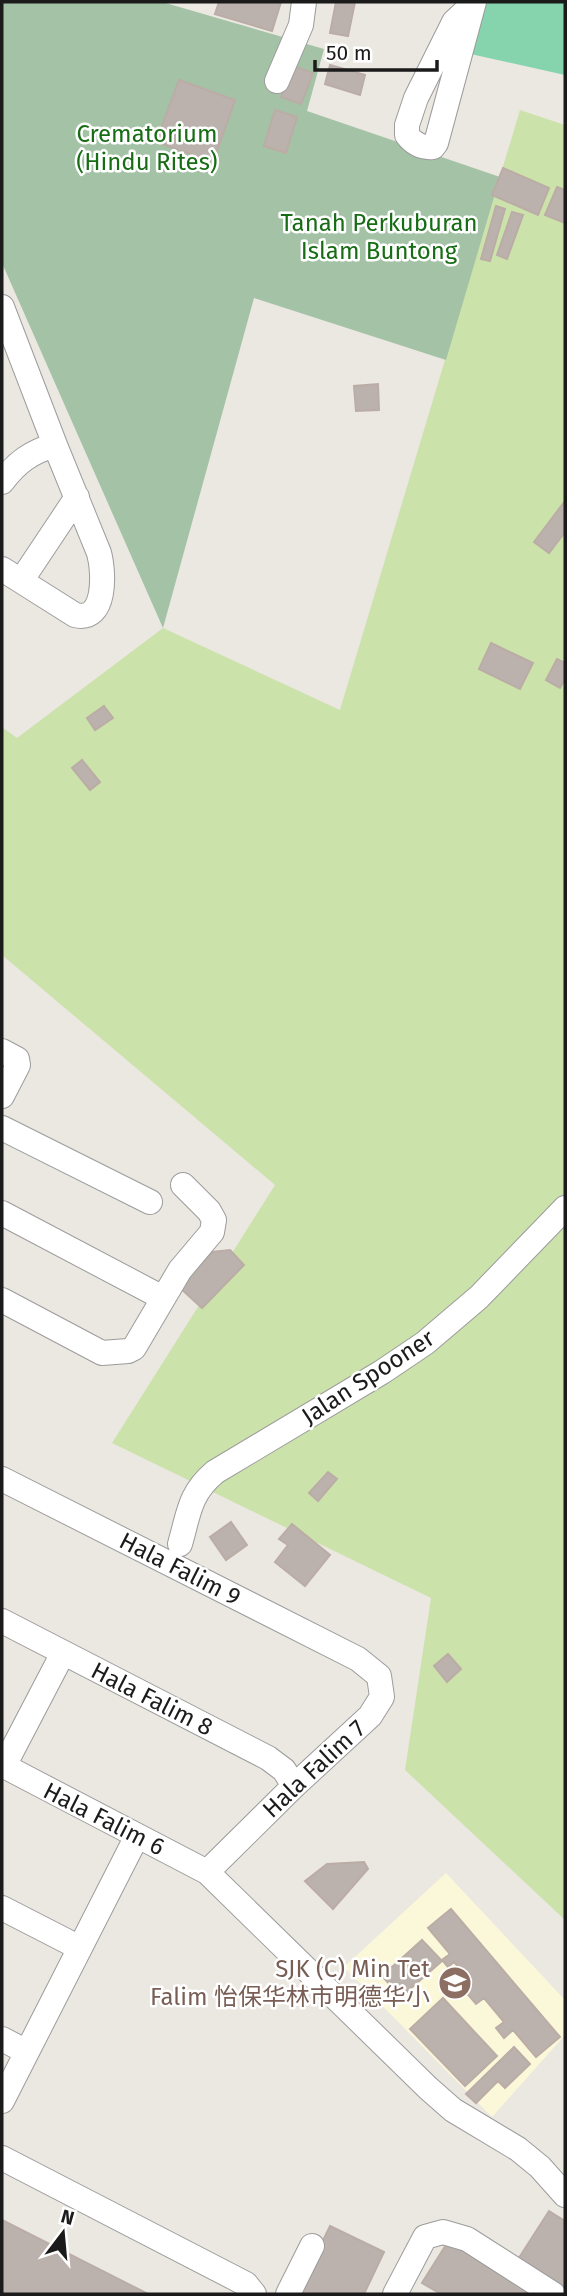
<svg xmlns="http://www.w3.org/2000/svg" width="567" height="2296" font-family="'Fira Sans','Noto Sans SC',sans-serif">
<style>
.education{fill:#fbf8da}
.grass{fill:#cce2ab}
.cemetery{fill:#a4c2a6}
.pitch{fill:#86d4ad}
.building{fill:#bbb2ae;stroke:#bbaca5;stroke-width:2}
.lines{fill:none;stroke-linecap:round;stroke-linejoin:round}
.minor-casing{stroke:#9c9c9c;stroke-width:26}
.minor{stroke:#fff;stroke-width:24}
.labels{text-anchor:middle;stroke-width:5;stroke-linejoin:round;paint-order:stroke}
.park-label{font-size:24px;fill:#176c15;stroke:#fff}
.street-label{font-size:24px;fill:#1b1b1b;stroke:#fff}
.education-label{font-size:24px;fill:#785e54;stroke:#fff;text-anchor:end}
</style>
<rect width="100%" height="100%" fill="#ebe7e1"/>
<path class="education" d="M446 1873 565 2000V2035L492 2117 344 1967Z"/>
<path class="grass" d="M520 110 565 125V1920L405 1770 431 1598 112 1443 275 1185 2 955V727L17 738 163 628 340 710Z"/>
<path class="cemetery" d="M2 2H162L324 49 307 111 500 177 446 360 254 298 163 628 2 263Z"/>
<path class="pitch" d="M483 2H565V75L466 53Z"/>
<path class="building" d="M219 2H281L272 31 215 14Z
M336 2H355L348 36 330 33Z
M330 65 365 75 360 95 325 84Z
M293 66 313 73 301 104 281 97Z
M179 80 235 100 213 162 156 142Z
M275 110 297 117 286 153 264 146Z
M503 168 549 188 538 215 492 195Z
M557 187 565 190V223L545 215Z
M496 206 505 209 490 261 481 259Z
M512 212 523 215 507 259 497 255Z
M378 384 379 410 356 411 354 386Z
M565 501V532L549 553 534 542Z
M491 643 533 663 520 689 479 669Z
M557 659 565 663V679L560 688 546 680Z
M104 706 113 718 95 730 87 718Z
M82 760 100 782 90 790 72 768Z
M230 1250 244 1265 202 1308 179 1287 212 1252Z
M328 1472 337 1479 318 1501 309 1493Z
M231 1522 247 1545 226 1560 210 1537Z
M292 1524 330 1555 305 1586 275 1562 288 1545 279 1539Z
M448 1654 461 1669 447 1682 434 1666Z
M364 1862 368 1869 333 1909 305 1881 327 1864Z
M451 1909 560 2037 536 2057 513 2030 504 2038 496 2028 504 2022 484 1998 476 2004 465 1991 473 1984 454 1962 448 1967 442 1960 450 1954 428 1928Z
M422 1940 442 1961 401 1997 382 1976Z
M443 1998 497 2056 465 2086 410 2029Z
M514 2047 530 2064 505 2088 498 2081 476 2103 466 2094Z
M549 2211 565 2221V2292L517 2261Z
M2 2220 148 2294H2Z
M330 2226 384 2252 364 2294H297Z
M451 2237 542 2294H441L422 2283Z"/>
<g class="lines">
<defs>
<path id="minor" d="M473 4 454 22 416 98 407 125V135C414 144 421 148 433 147L436 143 474 2
M277 81 301 25 304 2
M2 307 55 445 99 553C104 571 107 623 75 615L2 569
M2 482C17 462 31 452 55 445
M21 581 77 497
M2 1051 17 1059 18 1065 2 1096
M2 1128 150 1202
M2 1213 163 1298
M2 1300 102 1353 128 1351 134 1348 180 1270 212 1232 214 1220 209 1211 183 1185
M2 1479 358 1659 379 1676 382 1697 370 1716 294 1786 207 1872
M180 1544C189 1513 189 1494 215 1472L382 1372 425 1343 479 1297 565 1208
M2 1621 268 1758 284 1770 294 1786
M2 1765 207 1872 428 2088 453 2110 518 2149 540 2167 565 2195
M4 1766 63 1653
M2 1908 80 1948
M2 2039 27 2052
M2 2101 137 1836
M2 2158 246 2284 254 2294
M288 2294 312 2246
M395 2294 425 2237 443 2232 467 2239 553 2294"/>
</defs>
<use href="#minor" class="minor-casing"/>
<use href="#minor" class="minor"/>
</g>
<defs>
<symbol id="school-disc" viewBox="-11 -11 22 22"><circle r="9.5" fill="#8d6e63" stroke="#fff"/><path d="M0-5L7-2L0 1L-7-2ZM-4 1L0 2.5L4 1V4Q0 6-4 4Z" fill="#fff"/></symbol>
</defs>
<g fill-rule="evenodd">
<use href="#school-disc" x="436" y="1964" width="38" height="38"/>
</g>
<g class="labels">
<g class="park-label">
<text x="147" y="142">Crematorium<tspan x="147" dy="28">(Hindu Rites)</tspan></text>
<text x="379" y="231">Tanah Perkuburan<tspan x="379" dy="28">Islam Buntong</tspan></text>
</g>
<g class="street-label">
<text transform="translate(368 1377) rotate(-33)" y="8">Jalan Spooner</text>
<text transform="translate(180 1569) rotate(27)" y="8">Hala Falim 9</text>
<text transform="translate(152 1699) rotate(27)" y="8">Hala Falim 8</text>
<text transform="translate(314 1769) rotate(-43)" y="8">Hala Falim 7</text>
<text transform="translate(104 1819) rotate(27)" y="8">Hala Falim 6</text>
</g>
<g class="education-label">
<text x="430" y="1977">SJK (C) Min Tet<tspan x="430" dy="28">Falim 怡保华林市明德华小</tspan></text>
</g>
</g>
<rect width="567" height="2296" fill="none" stroke="#1b1b1b" stroke-width="7"/>
<g transform="translate(63 2233) rotate(16)" stroke="#ffffff" stroke-width="5" paint-order="stroke">
<path d="M0-5L12 26L0 18L-12 26Z" fill="#1b1b1b"/>
<text y="-10" font-size="19" font-weight="bold" text-anchor="middle" fill="#1b1b1b">N</text>
</g>
<path d="M315 60v10h122v-10" fill="none" stroke="#1b1b1b" stroke-width="3.5"/>
<text x="326" y="60" font-size="21" fill="#1b1b1b" stroke="#ffffff" stroke-width="5" paint-order="stroke">50 m</text>
</svg>
